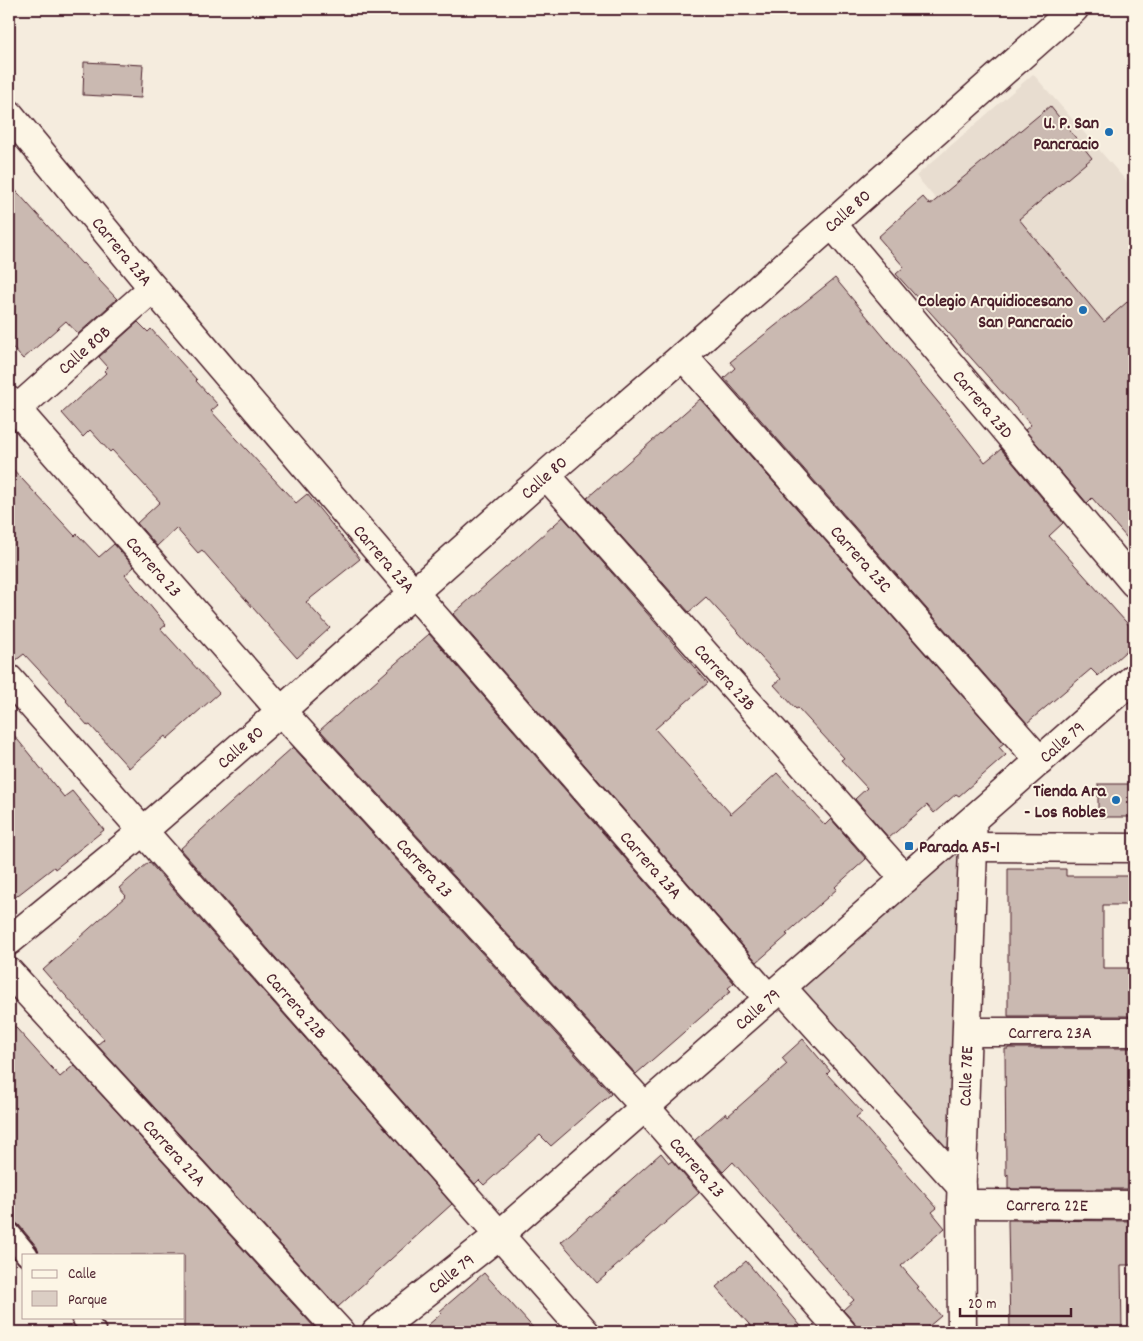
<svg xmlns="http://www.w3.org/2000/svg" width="1143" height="1341" font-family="Dekko,sans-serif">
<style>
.built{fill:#e8ddd0}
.green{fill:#dbcec4;stroke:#927678}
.building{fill:#cab9b1;stroke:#4a1f2b}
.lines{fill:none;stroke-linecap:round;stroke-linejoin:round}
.service-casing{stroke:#4a1f2b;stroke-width:25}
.minor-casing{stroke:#4a1f2b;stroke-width:31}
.service{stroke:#fcf5e5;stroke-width:21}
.minor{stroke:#fcf5e5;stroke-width:28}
.poi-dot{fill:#1f6fb2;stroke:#fcf5e5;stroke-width:2}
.labels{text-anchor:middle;stroke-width:4;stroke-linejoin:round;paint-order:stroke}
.poi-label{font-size:18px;font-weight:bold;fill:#4a1f2b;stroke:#fcf5e5;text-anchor:end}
.street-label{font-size:18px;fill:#4a1f2b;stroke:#fcf5e5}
</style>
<rect width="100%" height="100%" fill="#f5ecde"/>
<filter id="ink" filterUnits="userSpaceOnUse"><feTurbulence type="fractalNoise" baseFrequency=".02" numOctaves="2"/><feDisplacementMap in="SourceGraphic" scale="10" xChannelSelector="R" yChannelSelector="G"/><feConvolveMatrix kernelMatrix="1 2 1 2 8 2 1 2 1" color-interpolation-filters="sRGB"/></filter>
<g filter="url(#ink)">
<path class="built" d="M1033 74 1134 190V430L916 176Z"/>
<path class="green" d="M964 847 955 1160 794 986Z"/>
<path class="building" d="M84 62 143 65 141 98 83 95Z
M1050 106 1092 158 1019 219 1104 322 1134 296V546L1092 498 1087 503 1025 430 1031 425 896 274 904 267 878 237 923 197 930 205Z
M9 183 82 264 83 263 117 299 78 334 66 321 23 359 9 344Z
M835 278 942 407 985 462 1001 449 1063 523 1049 536 1134 631V644L1098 676 1091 669 1027 723 724 378 735 368 730 362Z
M138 322 148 332 151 329 197 380 196 381 218 405 211 411 296 503 307 494 360 559 306 602 330 628 297 658 202 550 198 553 176 528 157 546 137 523 160 502 112 450 110 452 90 430 83 437 62 413 106 373 104 371 108 367 99 357Z
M700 399 1004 743 999 747 1006 755 959 796 956 794 934 813 927 805 889 838 855 799 867 788 841 760 844 758 798 708 796 709 774 685 781 679 706 597 689 612 587 498Z
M9 465 75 536 77 534 99 557 114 544 134 567 125 575 166 625 161 629 219 693 167 739 165 736 129 768 90 725 88 726 66 701 67 700 24 654 11 664H9Z
M563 517 708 683 655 729 731 814 777 773 825 825 831 819 866 859 835 887 837 889 786 934 788 935 757 962 453 614Z
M429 634 734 983 728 988 731 991 636 1074 320 730Z
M9 729 64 797 72 791 104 830 55 869 54 867 9 902Z
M293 747 611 1094 551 1146 540 1135 484 1185 479 1180 475 1184 180 849Z
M1098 784H1134V817H1098Z
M149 862 452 1204 338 1307 97 1045 104 1039 43 970 126 896 119 888Z
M1008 869H1066V876H1134V905H1103V968H1134V1016H1008Z
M9 1020 60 1077 74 1065 315 1328 310 1332H184V1255H39L37 1247 19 1225 14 1222 9 1221Z
M803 1039 830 1071 827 1074 862 1112 856 1117 937 1208 932 1212 945 1228 901 1266 919 1287 917 1288 941 1316 922 1332H857L854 1322 843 1310 854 1300 733 1162 723 1172 695 1140 726 1113 728 1116 787 1064 782 1058Z
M1008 1048H1134V1189H1008V1174L1006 1176 1005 1049H1008Z
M661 1153 669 1163 672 1161 699 1193 597 1283 561 1242Z
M1008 1220 1134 1221V1265H1121L1122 1332H1010Z
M746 1261 766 1285 806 1332H756L716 1287Z
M484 1273 537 1332H420L442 1313 440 1311Z"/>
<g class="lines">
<defs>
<path id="service" d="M9 1233 27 1255
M82 1317 95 1332"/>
<g id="minor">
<path id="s1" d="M9 114 153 288 413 592 769 999"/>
<path id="s2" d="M832 224 1134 583"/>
<path id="s3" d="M683 356 1040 761"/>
<path id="s4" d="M9 401 281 711 645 1107 842 1332"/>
<path id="s5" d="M16 410 153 288"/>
<path id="s6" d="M546 475 905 879"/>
<path id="s7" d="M9 679 585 1332"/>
<path d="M973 847 1134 848"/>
<path id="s8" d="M9 941 142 832 281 711 556 466 683 356 1074 9"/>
<path id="s9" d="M9 972 340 1332"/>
<path d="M782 988 962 1187"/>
<path id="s10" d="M968 1032H1134"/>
<path id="s11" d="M961 1204 1134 1205"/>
<path id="s12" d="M376 1332 499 1235 1134 678"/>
<path id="s13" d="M962 1332 961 1204 973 847 972 821"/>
</g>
</defs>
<use href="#service" class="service-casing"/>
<use href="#minor" class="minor-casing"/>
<use href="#service" class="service"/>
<use href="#minor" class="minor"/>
</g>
</g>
<g class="poi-dot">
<circle cx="1109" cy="132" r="5"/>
<circle cx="1083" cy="310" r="5"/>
<circle cx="1116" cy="800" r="5"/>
<rect x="904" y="841" width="10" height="10" rx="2.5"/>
</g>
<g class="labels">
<g class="poi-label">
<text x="1099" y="128">U. P. San<tspan x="1099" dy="21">Pancracio</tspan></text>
<text x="1073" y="306">Colegio Arquidiocesano<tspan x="1073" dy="21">San Pancracio</tspan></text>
<text x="1106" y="796">Tienda Ara<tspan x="1106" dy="21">- Los Robles</tspan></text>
<text x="919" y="852" text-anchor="start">Parada A5-1</text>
</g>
<g class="street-label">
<text dy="6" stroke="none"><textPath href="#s8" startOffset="1112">Calle 80</textPath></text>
<text dy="6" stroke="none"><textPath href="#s1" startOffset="178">Carrera 23A</textPath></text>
<text dy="6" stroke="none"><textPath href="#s5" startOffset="91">Calle 80B</textPath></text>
<text dy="6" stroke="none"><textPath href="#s2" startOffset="235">Carrera 23D</textPath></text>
<text dy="6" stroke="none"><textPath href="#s8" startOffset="708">Calle 80</textPath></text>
<text dy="6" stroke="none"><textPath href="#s3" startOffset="270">Carrera 23C</textPath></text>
<text dy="6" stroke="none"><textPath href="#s1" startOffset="582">Carrera 23A</textPath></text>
<text dy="6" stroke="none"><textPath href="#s4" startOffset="220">Carrera 23</textPath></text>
<text dy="6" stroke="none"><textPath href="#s6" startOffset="270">Carrera 23B</textPath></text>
<text dy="6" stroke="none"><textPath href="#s12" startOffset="905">Calle 79</textPath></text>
<text dy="6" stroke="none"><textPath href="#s8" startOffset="302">Calle 80</textPath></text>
<text dy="6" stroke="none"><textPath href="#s1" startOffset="988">Carrera 23A</textPath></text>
<text dy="6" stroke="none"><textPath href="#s4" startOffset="625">Carrera 23</textPath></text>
<text dy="6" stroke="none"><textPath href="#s7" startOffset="435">Carrera 22B</textPath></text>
<text dy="6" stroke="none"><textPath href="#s12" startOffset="500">Calle 79</textPath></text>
<text dy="6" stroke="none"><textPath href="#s10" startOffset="82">Carrera 23A</textPath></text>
<text dy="6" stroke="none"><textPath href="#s13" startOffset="256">Calle 78E</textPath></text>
<text dy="6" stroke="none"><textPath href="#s9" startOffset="245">Carrera 22A</textPath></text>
<text dy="6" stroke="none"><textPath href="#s4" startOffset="1030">Carrera 23</textPath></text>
<text dy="6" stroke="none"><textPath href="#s11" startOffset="86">Carrera 22E</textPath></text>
<text dy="6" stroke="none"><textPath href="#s12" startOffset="95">Calle 79</textPath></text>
</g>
</g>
<rect width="1143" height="1341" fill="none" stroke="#fcf5e5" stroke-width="30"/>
<rect x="15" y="15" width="1113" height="1311" fill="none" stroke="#4a1f2b" stroke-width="2" filter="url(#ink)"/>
<rect x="22" y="1254" width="162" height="65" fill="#fcf5e5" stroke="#b59f9b"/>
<rect x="32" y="1270" width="25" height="8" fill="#fcf5e5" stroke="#b59f9b"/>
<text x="68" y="1278" font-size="15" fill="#4a1f2b">Calle</text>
<rect x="32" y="1291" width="25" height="15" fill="#dbcec4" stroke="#b59f9b"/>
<text x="68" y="1304" font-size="15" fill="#4a1f2b">Parque</text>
<path d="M960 1308v8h111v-8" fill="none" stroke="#4a1f2b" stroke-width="2.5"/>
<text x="968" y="1308" font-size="15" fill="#4a1f2b" stroke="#fcf5e5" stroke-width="4" paint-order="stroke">20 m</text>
</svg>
